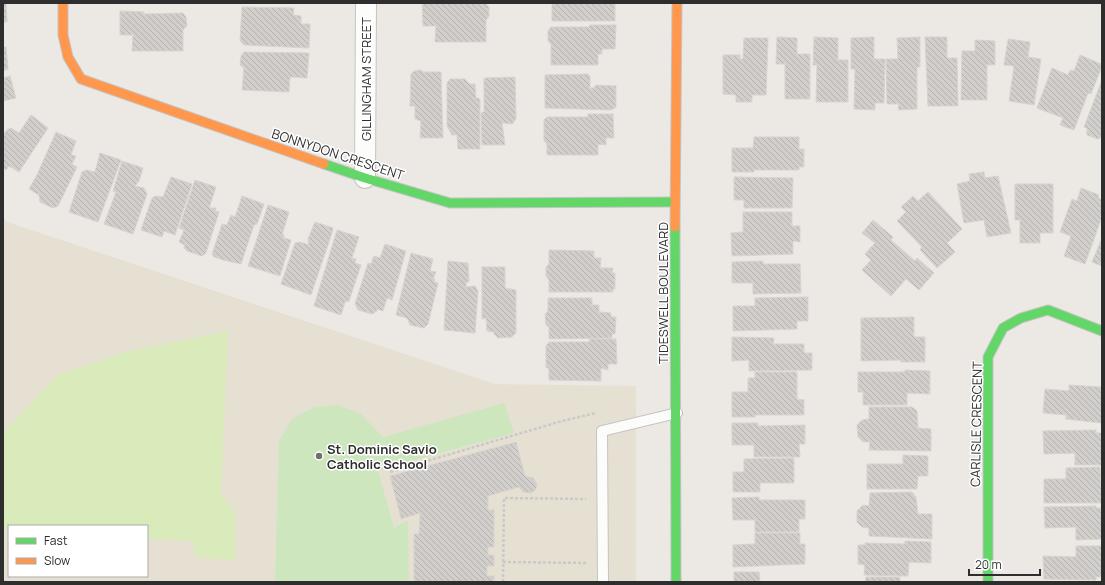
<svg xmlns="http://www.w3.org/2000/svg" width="1105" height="585" font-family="Manrope,sans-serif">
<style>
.education{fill:#e6e0d3;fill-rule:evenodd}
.park{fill:#cee6be}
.pitch{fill:#d9eabb}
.building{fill:url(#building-back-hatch);stroke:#d7d4d0}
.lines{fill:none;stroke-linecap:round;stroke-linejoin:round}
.lane-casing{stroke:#c5c4c5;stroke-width:12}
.street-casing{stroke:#c5c4c5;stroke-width:22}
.fast-casing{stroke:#c5c4c5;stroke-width:11}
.slow-casing{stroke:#c5c4c5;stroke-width:11}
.path{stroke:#c9c9c8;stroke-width:2.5;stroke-dasharray:3 2;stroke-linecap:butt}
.lane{stroke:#fcfcfb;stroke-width:10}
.street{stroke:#fcfcfb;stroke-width:20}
.fast{stroke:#63d668;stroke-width:9}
.slow{stroke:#ff974d;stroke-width:9}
.poi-dot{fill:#706f6e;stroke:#fff;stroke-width:1.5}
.labels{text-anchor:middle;stroke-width:3;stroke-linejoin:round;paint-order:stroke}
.street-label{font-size:13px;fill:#2e2e2e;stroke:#fff}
.poi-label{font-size:13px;font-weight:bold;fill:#2e2e2e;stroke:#fff;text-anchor:start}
</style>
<defs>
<pattern id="building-back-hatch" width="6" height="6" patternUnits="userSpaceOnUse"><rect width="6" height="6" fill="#d1cecb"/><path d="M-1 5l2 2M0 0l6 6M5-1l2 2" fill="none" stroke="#b4b1af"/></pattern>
</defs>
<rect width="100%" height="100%" fill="#ece8e4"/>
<path class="education" d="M3 217 7 222 495 384 636 386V582H3ZM9 526H147V576H9Z"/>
<path class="park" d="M504 403 514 433 378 470 394 528 408 520 409 582H275L279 441 292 419 314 407 338 405 361 414 383 437Z"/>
<path class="pitch" d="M228 331 221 494 235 512V560L195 557 193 541 147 539V526H9V530H3V433L58 375 125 352Z"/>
<path class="building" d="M3 3H6L7 22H3Z
M422 3H485L489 7V16L486 20V42H435L436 26H423Z
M552 3H615V21H552Z
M242 7 294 8 293 15 301 16V24H310L309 48 244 45 240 41Z
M120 11 144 12V14L183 13 186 17 187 26 183 30V51H132L133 35H120Z
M590 25H616L615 49H602V54H598V65H551V44L548 41V31L551 27H589Z
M777 37 797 38V54H810V99H785V64H776Z
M814 37 838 38V60H848V102H816L817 65H813Z
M874 37V59H885L884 103H875V110L854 109 855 69H851V38Z
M920 37V67H917V109L898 110 899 104H887L886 59H898L897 38Z
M925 37H947V58H957L958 106H928Z
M744 38H768L766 95H752V102H736V95L723 94V55H740V59H743Z
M1008 39 1030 42 1028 57 1041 59 1034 105 1009 101 1014 66 1004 65Z
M975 40 995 41V65H987V100H961L962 51H975Z
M3 47H6L8 69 3 71Z
M244 52 309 53 307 78 290 77 289 92 242 90 244 68 240 65 241 56Z
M1080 55 1101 64 1102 66 1091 94 1088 93 1074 130 1060 125 1063 118 1037 108 1052 68 1068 75 1070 70 1074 71Z
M421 70 423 72H441L443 138H420L421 121 415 119V106H410L411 74 414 71Z
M588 74 590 76V88H594L596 85 616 86V107L611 110 545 108V75Z
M10 76 16 98 3 101V78Z
M515 77 516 119 512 124 502 123 505 145H482L481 113 484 112V78Z
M450 79H465L469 84H475L476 98 480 99V149H458L457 135H452L447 126V83Z
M1102 80V137L1098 139 1087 135V128L1084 127Z
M588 114H613L614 138H606V145L598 144V155H547V144L544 141V120L547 117H588Z
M31 115 48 128 19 172 9 166 6 170 3 168V135L7 130 11 128 19 133Z
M56 132 76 141 71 155 76 156 72 164 77 167 58 206 53 208 40 202 39 195 29 189 37 175Z
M754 137H799V149H804V167H799V170H754V172H732V148H753Z
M100 153 121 160 98 222 69 212 82 172 86 170 95 172Z
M122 161 143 168 139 181 135 186 144 188 147 194 133 234 104 224 116 192 113 191Z
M984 172 985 178 998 176 1011 233 987 237 984 220 964 223 957 184 970 181 969 174Z
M171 177 192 184 175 235 164 231 162 237 141 230 152 198 156 196 163 197Z
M734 177 793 178 792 208H744V200H734Z
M195 180 216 187 209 208H216L215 211 219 212 206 253 202 256 187 251 184 248 185 245 179 242 184 230 179 228Z
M1015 184H1053V233H1040V243H1020V220H1015Z
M1081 188 1099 195 1098 198 1102 200V217L1085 264 1064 256 1071 236 1060 232 1072 199 1077 201Z
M928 192 962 229 947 243 955 252 937 268 920 250 922 247 897 221 906 212 901 207 913 196 918 201Z
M242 196 264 204 257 224 254 225 241 264 223 260 214 257 212 254 222 224 227 225 231 215 235 217Z
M268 205 289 212 282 235H284V238L291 240 280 276 248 266Z
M743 212H792V226H800V242L793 241V254L732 256 731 233 743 232Z
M873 220 893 237 891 240 915 261 917 258 934 273 919 290 906 279 891 296 862 270 871 260 865 254 875 243 862 233Z
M315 222 333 228 332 233 311 295 281 284 295 243 300 242 309 245 308 239Z
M337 230 359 237 352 258 356 259 355 263 361 265 349 301 345 302 341 315 314 306Z
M1102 238V266L1092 262Z
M385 244 406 251 392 300 387 298 383 311 377 309V311L372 314 358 310 355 304 368 263 371 264 374 256 380 258Z
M549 250 594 251V258H601L600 268H613L612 273H615V289H613V292H549V280L546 276V267L549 264Z
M411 253 433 259 430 271 436 272 433 279H435L434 282 438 283 428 324 424 328 410 325 407 318 396 315Z
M448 261 468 263 469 281 466 283V287L475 286 478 291 475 333 444 330Z
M763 261V264H800L801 293 753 294V283H732V262Z
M482 267H505V288L516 290V333L512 337 498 338 494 334V332L487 331 486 318 482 319Z
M808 297V321H797V329L733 331V306H755V298Z
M548 298H592V305H599V312L611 313V317H616L615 334H612V338L549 339V327L546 325 545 314 548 311Z
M914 317V337H925V362H901V360L861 361V318Z
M732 337 774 338 773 344H804V353H812V370L749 371V360L732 361Z
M590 339H616L617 364H608V370L601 368V381L549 380V369L546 367V346L549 342H589Z
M905 370 930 371V394L907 393V405H863V392H858V372H905Z
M755 372H797V399L804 400V415H755V417H732V392H748V378H755Z
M1069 385 1102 387V423L1066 419V415L1043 413 1045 389 1069 391Z
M869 407H912L917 411 918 428 931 429V451L869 450 870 442H863L858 437 857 425 862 420 869 419Z
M732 423H758V426L805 425V444H799L800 457H754V445H732Z
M1096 430V433H1102V465H1075V453L1044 454 1043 431Z
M516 442 525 476 533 478 537 484 536 489 531 493 523 492 519 487 488 496V510H494V547H488V555H494V566H487V576H494V582H414V534H419L420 513 401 519 390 476Z
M903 455 928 456V476H918L917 489H867V464H903Z
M794 458V483H760V492H733V472H744V459Z
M1100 467 1102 503H1044V479H1066V468Z
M912 492 916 497 918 514H932V539L869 536V528L862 527 857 522V511L863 505 869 506 870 493Z
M759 497V500H805V519H799V532H755V520H733L732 498Z
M1096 506V508H1102V539L1076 540V527L1045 528 1044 507Z
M755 533H800V544H805V564L733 567V545L755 544Z
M905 541 931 542V563L909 562 908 576 864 575 865 565 858 564V545H865V543L905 544Z
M1076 546H1102V577H1096V580L1044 579 1043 556 1076 557Z
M734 572H759L760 582H794H734Z
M866 577H900V582H865Z"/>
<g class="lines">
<defs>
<path id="lane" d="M603 582 602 431 677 413"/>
<path id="street" d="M365 178 366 3"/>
<path id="fast" d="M324 164 365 178 450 203 675 202
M675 227 676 582
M988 582V357L1003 328 1021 318 1048 310 1102 331"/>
<path id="slow" d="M63 3V35L68 57 81 79 324 164
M675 227 677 3"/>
</defs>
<use href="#lane" class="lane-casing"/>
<use href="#street" class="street-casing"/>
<use href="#fast" class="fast-casing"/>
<use href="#slow" class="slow-casing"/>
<path class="path" d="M390 472 562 421 596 413
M503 562 587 563
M503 582 504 498 586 499"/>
<use href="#lane" class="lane"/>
<use href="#street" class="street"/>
<use href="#fast" class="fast"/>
<use href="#slow" class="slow"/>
</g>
<circle class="poi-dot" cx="319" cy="456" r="4"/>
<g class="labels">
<g class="street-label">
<text transform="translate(366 79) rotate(-90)" y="5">GILLINGHAM STREET</text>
<text transform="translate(338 154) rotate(18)" y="5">BONNYDON CRESCENT</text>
<text transform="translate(663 293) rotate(-90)" y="5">TIDESWELL BOULEVARD</text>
<text transform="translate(976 424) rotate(-89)" y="5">CARLISLE CRESCENT</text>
</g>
<g class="poi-label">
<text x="327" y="454">St. Dominic Savio<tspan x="327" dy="15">Catholic School</tspan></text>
</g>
</g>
<rect width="1105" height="585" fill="none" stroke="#2e2e2e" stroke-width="8"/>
<rect x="8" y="525" width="140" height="52" fill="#ffffff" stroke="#ababab"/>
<rect x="16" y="538" width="20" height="6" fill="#63d668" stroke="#ababab"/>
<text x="44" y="545" font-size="12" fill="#2e2e2e">Fast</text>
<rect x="16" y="558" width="20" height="6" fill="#ff974d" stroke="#ababab"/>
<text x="44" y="565" font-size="12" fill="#2e2e2e">Slow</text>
<path d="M969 569v6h71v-6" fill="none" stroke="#2e2e2e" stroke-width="2"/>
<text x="975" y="569" font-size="12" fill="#2e2e2e" stroke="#ffffff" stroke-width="3" paint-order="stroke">20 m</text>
</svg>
